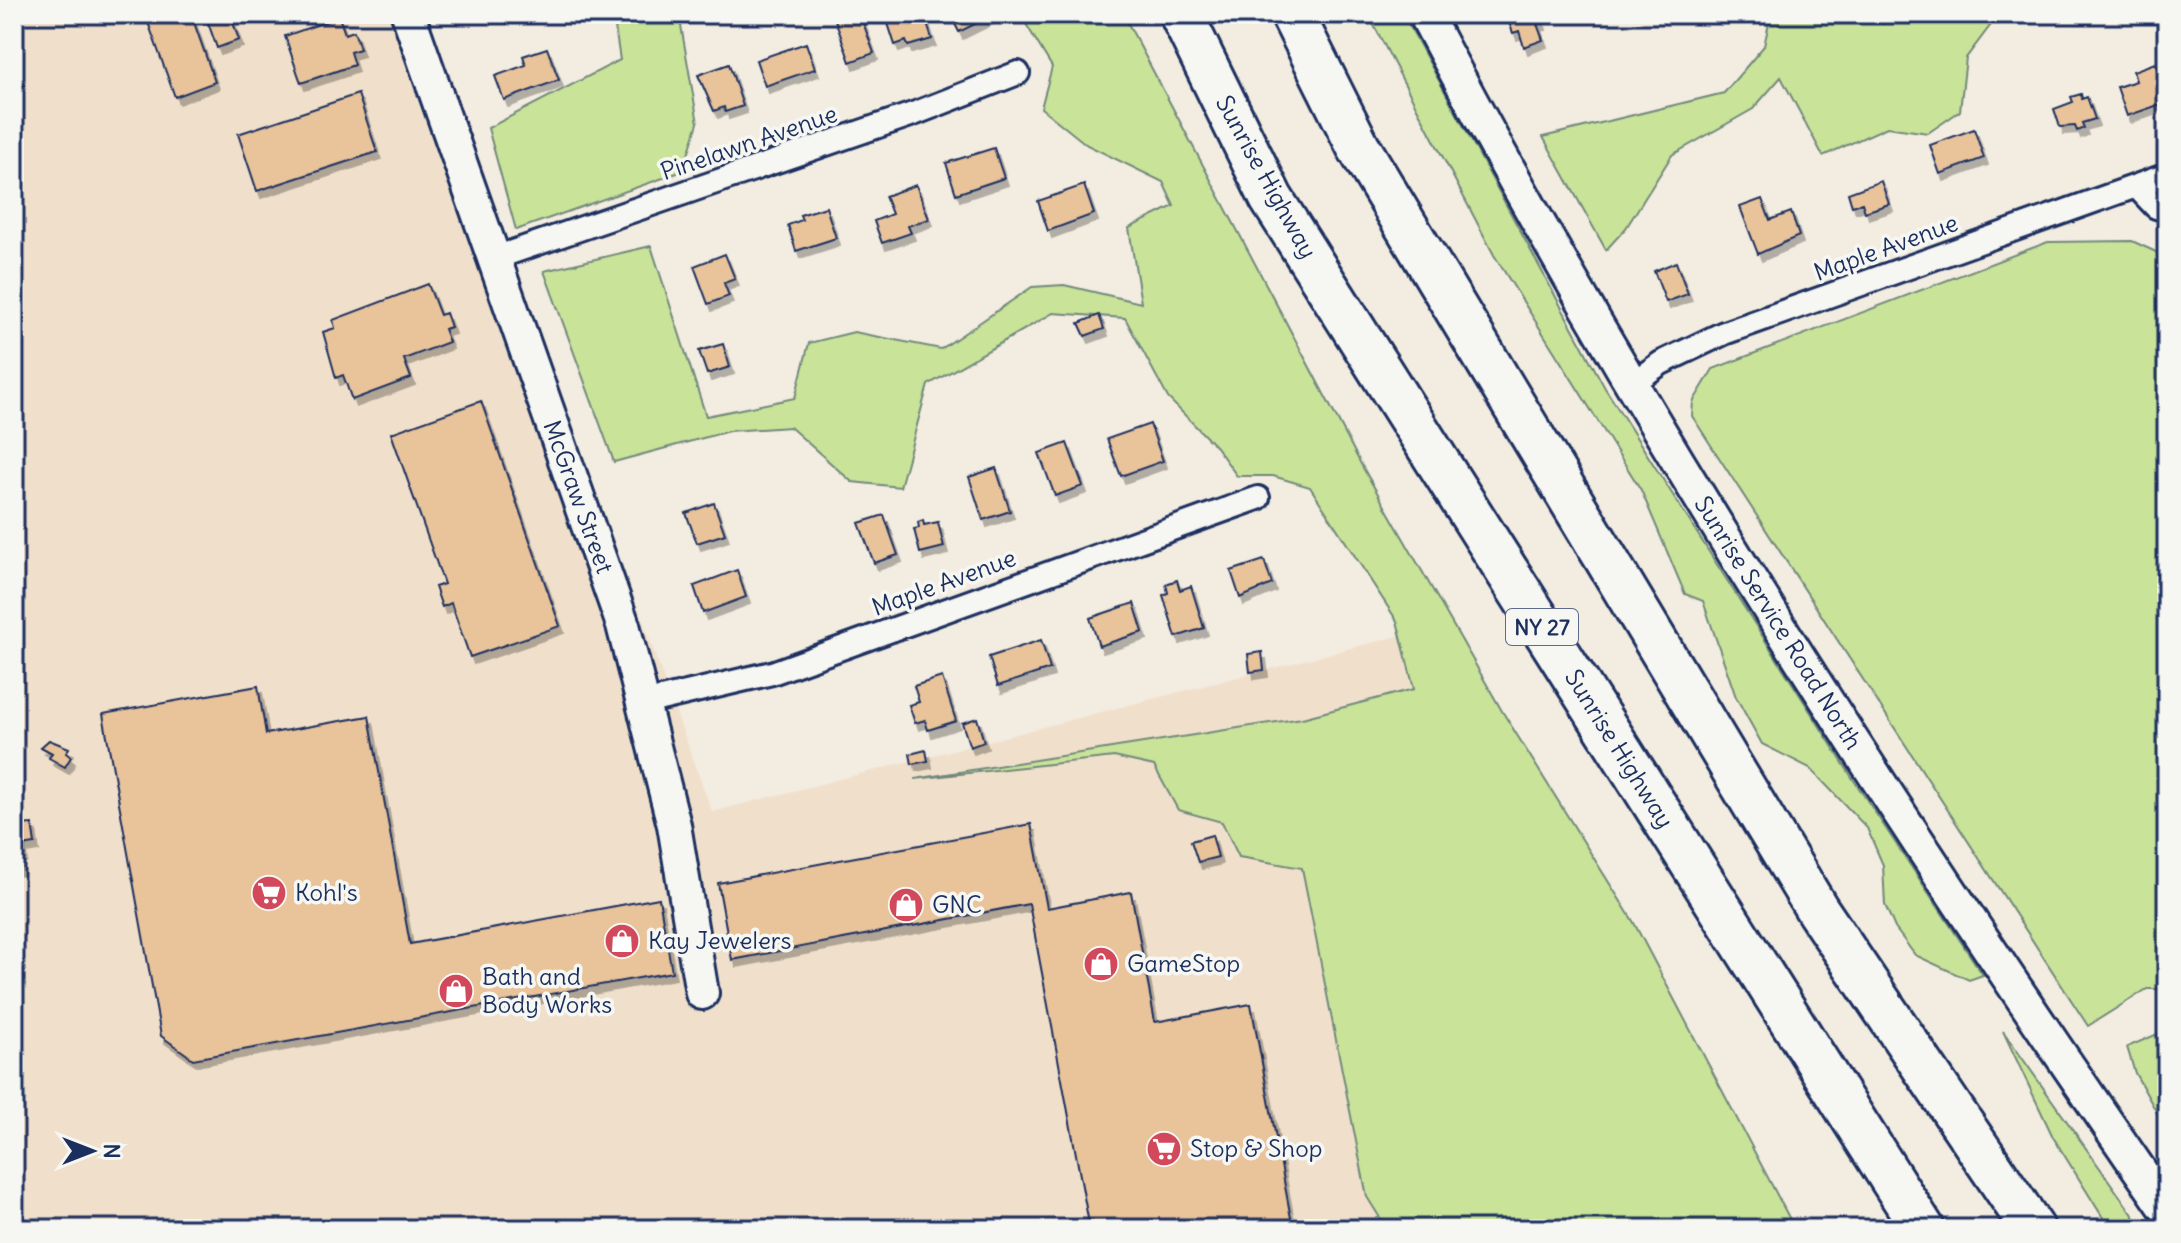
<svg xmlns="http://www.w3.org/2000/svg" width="2181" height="1243" font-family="Delius,sans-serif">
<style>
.built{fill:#f0e0cb}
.green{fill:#c9e399;stroke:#72897c;stroke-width:2}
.building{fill:#e9c39a;stroke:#1b2f5e;stroke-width:2;filter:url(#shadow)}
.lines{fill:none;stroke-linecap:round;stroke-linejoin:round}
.street-casing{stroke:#1b2f5e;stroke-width:28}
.secondary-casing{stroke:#1b2f5e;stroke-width:38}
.highway-casing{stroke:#1b2f5e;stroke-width:48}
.street{stroke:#f6f6f2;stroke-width:22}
.secondary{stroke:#f6f6f2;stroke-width:32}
.highway{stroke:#f6f6f2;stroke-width:42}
.labels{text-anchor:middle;stroke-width:7;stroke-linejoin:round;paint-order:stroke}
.shield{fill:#f6f6f2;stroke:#5d6b8a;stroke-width:2}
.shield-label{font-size:22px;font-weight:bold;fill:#1b2f5e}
.street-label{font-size:24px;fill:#1b2f5e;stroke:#f6f6f2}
.poi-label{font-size:24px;fill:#1b2f5e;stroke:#f6f6f2;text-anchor:start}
</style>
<defs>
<filter id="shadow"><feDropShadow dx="4" dy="7" stdDeviation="0" flood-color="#0004"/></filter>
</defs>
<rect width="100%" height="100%" fill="#f3ece0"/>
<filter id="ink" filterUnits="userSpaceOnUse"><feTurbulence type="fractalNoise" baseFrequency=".0125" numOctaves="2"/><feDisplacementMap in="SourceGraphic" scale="16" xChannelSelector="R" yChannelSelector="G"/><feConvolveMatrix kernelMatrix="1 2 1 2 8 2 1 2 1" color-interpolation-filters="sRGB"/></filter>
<g filter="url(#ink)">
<path class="built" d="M14 14H423L712 812 1433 627 1662 1229H14Z"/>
<path class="green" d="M613 14H679L698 123 683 171 516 230 488 128 620 60Z
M1020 14H1123L1362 466 1502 711 1633 921 1795 1229H1387L1367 1197 1302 868 1239 857 1222 822 1178 810 1154 766 1114 757 915 779 1302 718 1414 689 1397 621 1310 487 1273 476H1237L1216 447 1168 398 1125 318 1053 313 928 385 900 487 852 482 790 427 729 431 614 462 544 271 651 246 706 416 795 398 809 343 854 332 941 349 1032 287 1064 285 1141 303 1129 228 1174 206 1163 182 1087 145 1041 108 1052 67Z
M1368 14H1403L1605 388 1855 782 1983 975 1969 980 1915 955 1895 928 1885 905 1883 865 1867 828 1810 768 1762 744 1736 697 1703 601 1685 594 1641 490 1494 255Z
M1771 14H1856L1883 24 1902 14H1999L1966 58 1960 111 1928 133 1887 127 1823 156 1781 77 1753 109 1672 155 1626 228 1606 250 1543 137 1724 93 1764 46Z
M2132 241 2167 257V989H2147L2088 1026 1692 416 1693 402 1713 369 2048 242Z
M2167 1030V1131L2135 1073 2127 1047Z
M2003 1031 2143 1229H2110L2053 1137Z"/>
<path class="building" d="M145 14H191L215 82 175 97Z
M205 14H230L239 40 217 48Z
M833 14H860L874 53 850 62Z
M885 14H914L915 17 924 14 932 39 908 46 906 41 895 45Z
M950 14H995L959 32Z
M1506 14H1539L1542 23 1537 24 1543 40 1524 47 1519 31 1513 33Z
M339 17 345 34 354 31 360 49 350 52 354 65 301 83 285 36Z
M2167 41V67H2166L2159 44Z
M806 43 815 69 765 86 756 60Z
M547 48 559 80 504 100 495 76 526 65 523 56Z
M2155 63 2159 73 2167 70V102L2127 116 2117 87 2136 81 2133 71Z
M729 64 743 106 725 112 724 107 714 111 698 75Z
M358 94 377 152 257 191 238 134Z
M2081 94 2082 99 2087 97 2095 119 2082 123 2084 128 2077 131 2075 126 2060 127 2054 109 2073 102 2071 97Z
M1974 129 1984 158 1940 174 1930 145Z
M994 148 1004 178 956 194 946 163Z
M1881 181 1889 204 1865 212 1862 203 1852 206 1848 193Z
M916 185 929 219 908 226 911 233 882 243 874 221 892 214 885 196Z
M1084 185 1094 214 1048 231 1038 201Z
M1762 199 1770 220 1791 212 1799 236 1758 254 1740 207Z
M826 207 836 238 796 251 788 225 802 220 800 215Z
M725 254 735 279 724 283 729 296 708 304 694 266Z
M1676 262 1688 294 1666 302 1654 271Z
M428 284 440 315 446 313 451 327 444 329 449 342 404 359 411 378 352 400 343 375 336 378 323 332 335 328 333 320Z
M1099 315 1104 329 1085 336 1079 323Z
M723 344 730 367 707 374 699 351Z
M481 401 560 626 470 657 451 603 442 607 435 587 444 584 391 433Z
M1150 424 1163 461 1121 476 1107 439Z
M1067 443 1083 486 1055 496 1039 453Z
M996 468 1010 511 983 520 969 477Z
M714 503 725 534 697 543 686 513Z
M884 515 898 555 874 563 859 523Z
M923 520 924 525 938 522 944 547 920 553 914 529 919 528 918 522Z
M1264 560 1272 584 1240 598 1231 571Z
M737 570 746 597 703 613 694 586Z
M1177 580 1180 590 1191 586 1204 628 1176 637 1163 595 1168 593 1166 584Z
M1134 603 1143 632 1099 646 1090 618Z
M1041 640 1050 669 998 686 989 657Z
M1262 652 1264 670 1250 672 1248 654Z
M942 677 956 721 928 730 925 720 915 723 909 705 919 702 914 686Z
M258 686 266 734 369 716 410 944 659 898 672 972 193 1059 161 1036 103 714Z
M977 718 984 742 970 747 962 723Z
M49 740 69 748 66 753 71 757 65 767 49 758 52 753 41 747Z
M926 750 928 761 912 764 910 754Z
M14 813H18L20 825 32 824 35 844 22 846 23 855 18 856 20 868 14 869Z
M1031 824 1047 908 1131 892 1155 1022 1251 1004 1293 1229H1090L1029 904 732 960 718 883Z
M1212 835 1218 857 1198 862 1191 841Z"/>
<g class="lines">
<defs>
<path id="street" d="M2136 186 2156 207 2167 210
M495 258 916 113 1018 73
M1630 385 1661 363 1724 333 2167 175
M644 703 772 673 1258 498"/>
<path id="secondary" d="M408 14 623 625 674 825 702 993
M1425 14C1643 430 1900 824 2167 1210"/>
<path id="highway" d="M1181 14 1271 198 1923 1229
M1292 14 1358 146 1818 911 2033 1229"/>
</defs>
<use href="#street" class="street-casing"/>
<use href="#secondary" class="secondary-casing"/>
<use href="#highway" class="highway-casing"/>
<use href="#street" class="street"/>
<use href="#secondary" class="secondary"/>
<use href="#highway" class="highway"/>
</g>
</g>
<defs>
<symbol id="supermarket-disc" viewBox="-11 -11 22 22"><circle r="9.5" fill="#d1495b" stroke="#f6f6f2"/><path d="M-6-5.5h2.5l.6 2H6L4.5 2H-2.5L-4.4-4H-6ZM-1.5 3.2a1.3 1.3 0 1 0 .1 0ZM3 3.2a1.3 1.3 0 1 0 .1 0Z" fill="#fff"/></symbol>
<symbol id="shop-disc" viewBox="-11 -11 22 22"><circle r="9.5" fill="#d1495b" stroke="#f6f6f2"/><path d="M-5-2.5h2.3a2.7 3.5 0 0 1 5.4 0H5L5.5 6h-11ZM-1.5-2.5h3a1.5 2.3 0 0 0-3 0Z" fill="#fff"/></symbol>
</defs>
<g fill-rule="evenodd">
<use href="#supermarket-disc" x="249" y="873" width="40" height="40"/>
<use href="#shop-disc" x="886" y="885" width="40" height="40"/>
<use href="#shop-disc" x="602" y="921" width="40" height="40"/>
<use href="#shop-disc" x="1081" y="944" width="40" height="40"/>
<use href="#shop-disc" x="436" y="971" width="40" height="40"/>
<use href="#supermarket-disc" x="1144" y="1129" width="40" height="40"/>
</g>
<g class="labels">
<rect class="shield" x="1506" y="609" width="72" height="36" rx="6"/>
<g class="shield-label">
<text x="1542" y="635">NY 27</text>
</g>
<g class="street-label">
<text transform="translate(749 143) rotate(-19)" y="8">Pinelawn Avenue</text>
<text transform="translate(1266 177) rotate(61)" y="8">Sunrise Highway</text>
<text transform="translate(1886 248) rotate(-20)" y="8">Maple Avenue</text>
<text transform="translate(578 497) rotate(70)" y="8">McGraw Street</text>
<text transform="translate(944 583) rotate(-20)" y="8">Maple Avenue</text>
<text transform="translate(1778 623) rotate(58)" y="8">Sunrise Service Road North</text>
<text transform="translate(1619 749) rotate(58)" y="8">Sunrise Highway</text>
</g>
<g class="poi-label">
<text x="295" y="901">Kohl's</text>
<text x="932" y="913">GNC</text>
<text x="648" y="949">Kay Jewelers</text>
<text x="1127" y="972">GameStop</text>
<text x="482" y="985">Bath and<tspan x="482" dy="28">Body Works</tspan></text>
<text x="1190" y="1157">Stop &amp; Shop</text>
</g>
</g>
<rect width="2181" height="1243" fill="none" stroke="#f6f6f2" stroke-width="48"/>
<rect x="24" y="24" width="2133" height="1195" fill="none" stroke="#1b2f5e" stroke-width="3" filter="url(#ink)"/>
<g transform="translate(92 1151) rotate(90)" stroke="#f6f6f2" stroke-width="6" paint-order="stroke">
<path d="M0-6L14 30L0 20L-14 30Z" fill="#1b2f5e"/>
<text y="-12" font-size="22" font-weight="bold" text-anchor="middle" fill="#1b2f5e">N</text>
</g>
</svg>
